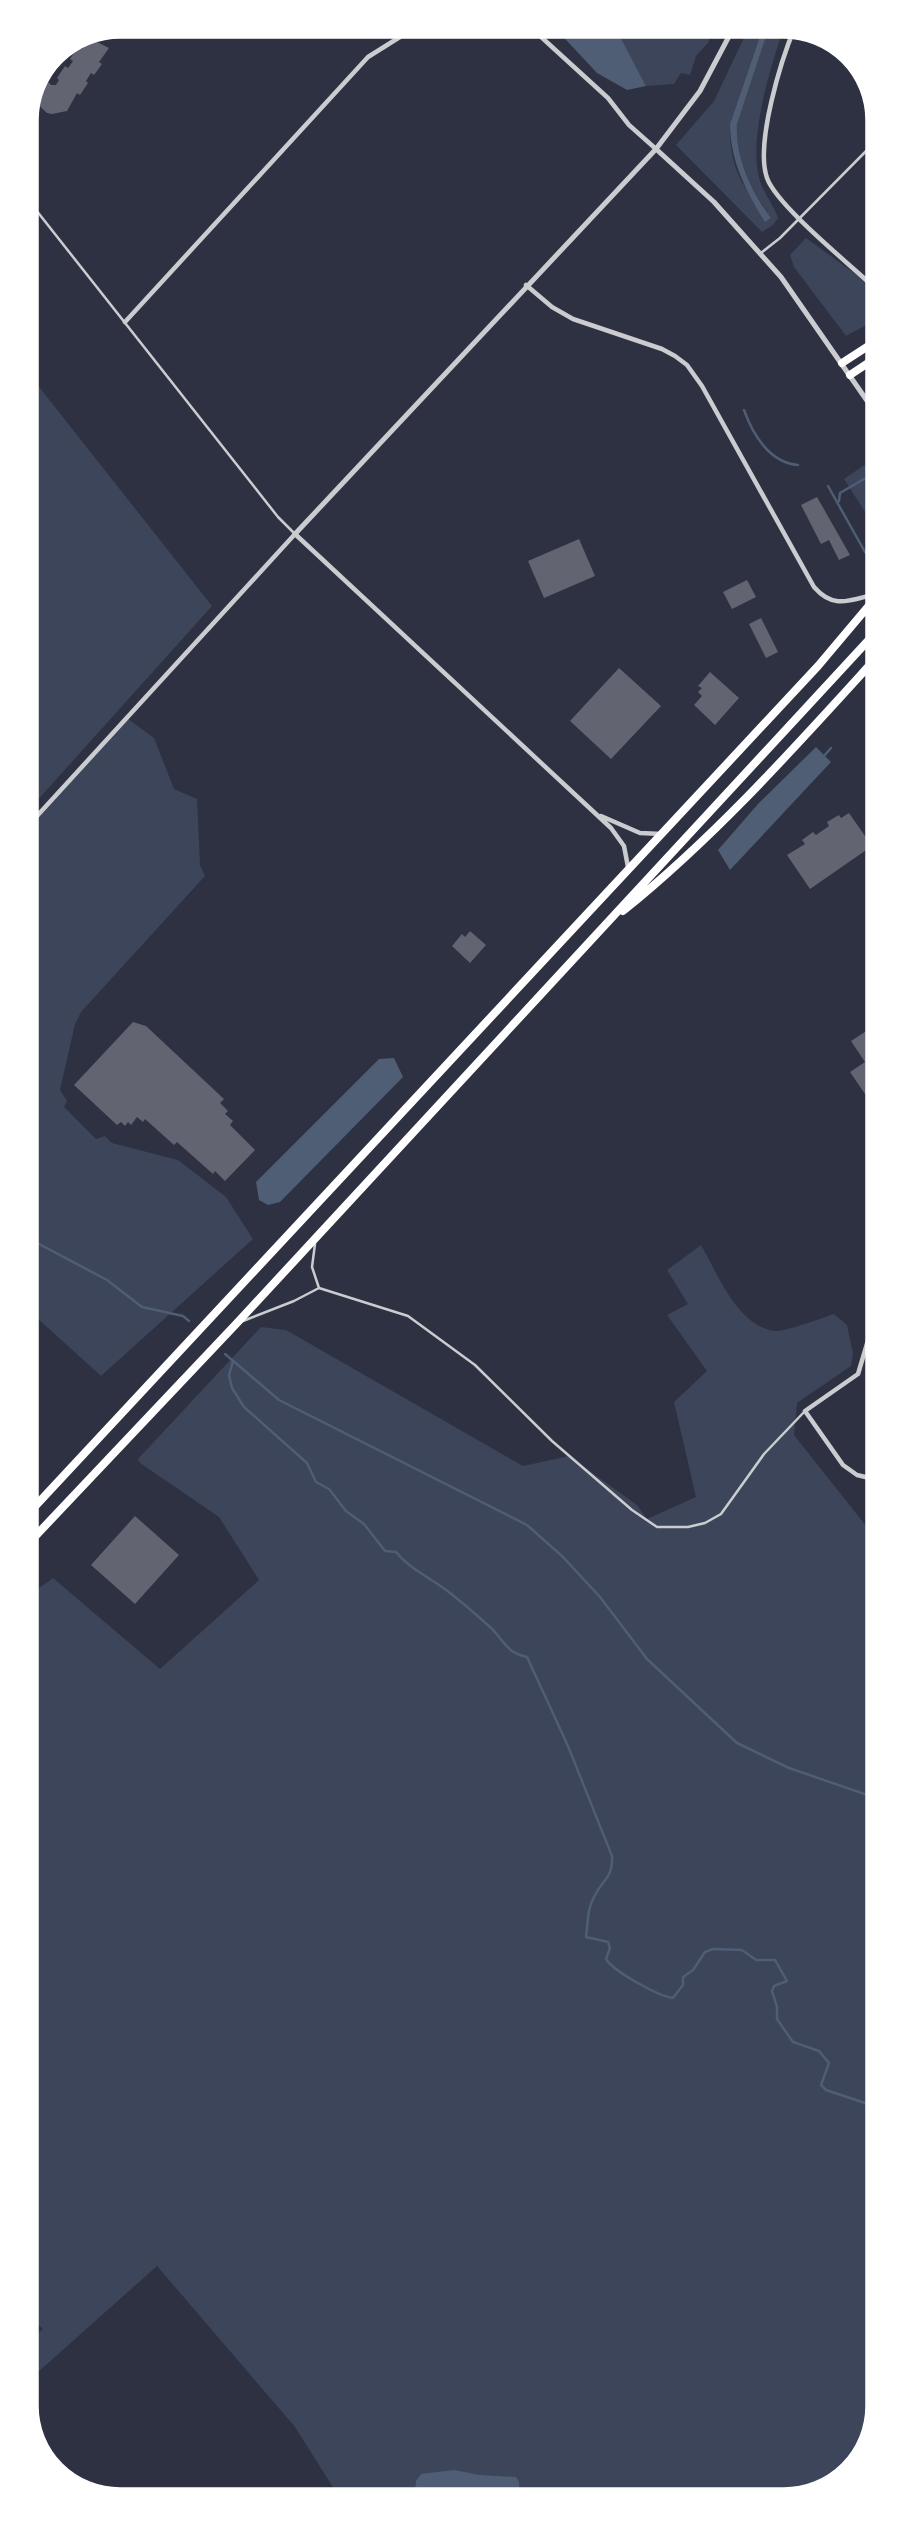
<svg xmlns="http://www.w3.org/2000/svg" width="904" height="2526" font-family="'IBM Plex Sans',sans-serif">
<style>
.green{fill:#3c4559;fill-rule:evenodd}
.water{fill:#4f5d75}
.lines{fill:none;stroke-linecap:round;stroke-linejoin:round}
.stream{stroke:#4f5d75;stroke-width:2.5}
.building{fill:#626471}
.service{stroke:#caccd0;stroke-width:2.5}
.minor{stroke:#caccd0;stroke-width:4.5}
.tertiary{stroke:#caccd0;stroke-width:5}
.trunk{stroke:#fff;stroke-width:8}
.rim{fill:none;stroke:#fff;stroke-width:3.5}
</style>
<rect width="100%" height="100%" fill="#2d3142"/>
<path class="green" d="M614 25H715L708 43 696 56 690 75 681 73 674 84 646 86Z
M750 25H785C771 64 746 144 761 184 766 196 774 206 778 218L773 225 762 232 676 145 714 101ZM761 33 737 124C735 157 752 192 771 218 742 190 729 166 730 124Z
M806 238 876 289V320L846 336 794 267 790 255Z
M25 369 212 606 26 813Z
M869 432 877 443V518L867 515 844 479 866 464Z
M127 718 154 738 174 789 197 799 200 865 205 876 81 1012 75 1024 60 1090 67 1101 64 1107 96 1139 105 1136 112 1143 178 1160 226 1197 253 1239 101 1376 26 1308V828Z
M701 1245C718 1274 737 1326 775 1331 785 1332 822 1318 834 1314L847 1325 853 1353 851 1366 797 1403 794 1435 878 1541 879 2407 860 2465 809 2498 341 2500 295 2427 157 2266 28 2381V2341L43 2329 28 2315 27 1587 35 1591 53 1578 160 1669 259 1580 219 1517 140 1463 138 1459 261 1327 286 1330 523 1466 569 1456 637 1505 647 1519 696 1497 674 1402 707 1371 667 1315 688 1304 667 1270Z"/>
<path class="water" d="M552 25H614L646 86 627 90 597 73Z
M761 33 766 36 737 124C735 157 752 193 771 218L765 222C746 191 730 161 730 124Z
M816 747 831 762 730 870 718 850 758 804Z
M394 1058 403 1077 280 1202 268 1205 259 1200 256 1182 379 1059Z
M454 2470 480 2475 516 2477 519 2482 520 2499 414 2500 416 2481 421 2474Z"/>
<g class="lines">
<path class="stream" d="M744 410C753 435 770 463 798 465
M828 486 865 552 875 560
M839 501 840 493 864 479
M824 756 831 748
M26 1237 107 1280 142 1307 183 1316 189 1321
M225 1354 279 1400 527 1525 563 1557 600 1597 647 1659 737 1743 789 1768 879 1799
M233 1361 229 1375 232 1388 244 1407 307 1463 316 1482 329 1489 346 1511 364 1524 385 1551 396 1552C408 1567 423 1574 439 1585 457 1597 474 1613 490 1627 505 1641 505 1652 527 1657L568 1746 612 1856C613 1879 603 1878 594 1897 587 1909 588 1924 586 1937L608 1942 610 1948 606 1959C613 1971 658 1996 673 1998L683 1985V1977L693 1970 705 1952 713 1949 742 1950 756 1960H775L787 1981 774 1986 772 1991 777 2007V2019L793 2042 819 2051 829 2063 821 2085 826 2090 865 2103 879 2119"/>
</g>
<path class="building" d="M93 40 109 48 99 62 102 64 94 75 91 73 86 81 88 83 80 95 77 93 67 111 52 114 47 113 32 99 42 75 51 85H56L59 80 57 78 65 66 68 68 73 61 70 59 78 47 82 49 87 41 91 43Z
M817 497 850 555 839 560 829 540 821 544 801 505Z
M579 539 595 576 544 598 528 561Z
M747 580 756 597 732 609 723 592Z
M761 618 778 652 766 658 749 624Z
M619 668 661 706 611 759 570 721Z
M710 672 739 698 715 725 694 705 702 696 698 692 702 688 698 686Z
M849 813 872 846 810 889 787 855 805 844 802 840 813 832 816 835 829 826 827 822 839 815 841 818Z
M470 931 486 945 470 963 452 946 462 934 465 937Z
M133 1022 146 1026 224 1099 220 1103 228 1111 225 1114 233 1121 230 1125 255 1150 225 1181 215 1171 213 1174 177 1142 174 1145 145 1119 143 1122 137 1117 131 1125 128 1122 125 1126 121 1122 117 1125 74 1085Z
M877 1024 878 1113 850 1072 865 1062 851 1041Z
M135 1516 179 1555 135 1604 91 1565Z"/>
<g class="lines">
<path class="service" d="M25 196 278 517 295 534
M761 253 780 238 876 141
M315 1244 312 1267 319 1288
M243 1321 294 1301 319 1288 408 1316 475 1365 552 1441 632 1510 657 1527H688L705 1523 721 1514 764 1454 805 1411"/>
<path class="minor" d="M391 25 398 36
M528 25 608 98 629 125 656 149
M795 27C781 60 755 144 767 178 777 206 852 266 876 289
M526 285 552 307 573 319 662 349 675 356 687 365 702 386 814 587C834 610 850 600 876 594
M125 322 368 57 419 25
M601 816 640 833 662 834
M26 828 295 534 611 828 624 846 628 867
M878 1307 858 1374 805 1411 843 1465 857 1475 878 1480"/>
<path class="tertiary" d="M656 149 714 202 781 277 877 415
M295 534 656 149 700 91 735 25"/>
<path class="trunk" d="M842 363 876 341
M850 375 877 357
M623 911C716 836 796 746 877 657
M27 1515 818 666 877 596
M27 1545 237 1323 877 631"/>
</g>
<path d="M0 0H904V2526H0ZM120 37H784A83 83 0 0 1 867 120V2406A83 83 0 0 1 784 2489H120A83 83 0 0 1 37 2406V120A83 83 0 0 1 120 37Z" fill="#fff" fill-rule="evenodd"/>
<path class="rim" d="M120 37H784A83 83 0 0 1 867 120V2406A83 83 0 0 1 784 2489H120A83 83 0 0 1 37 2406V120A83 83 0 0 1 120 37Z"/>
</svg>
